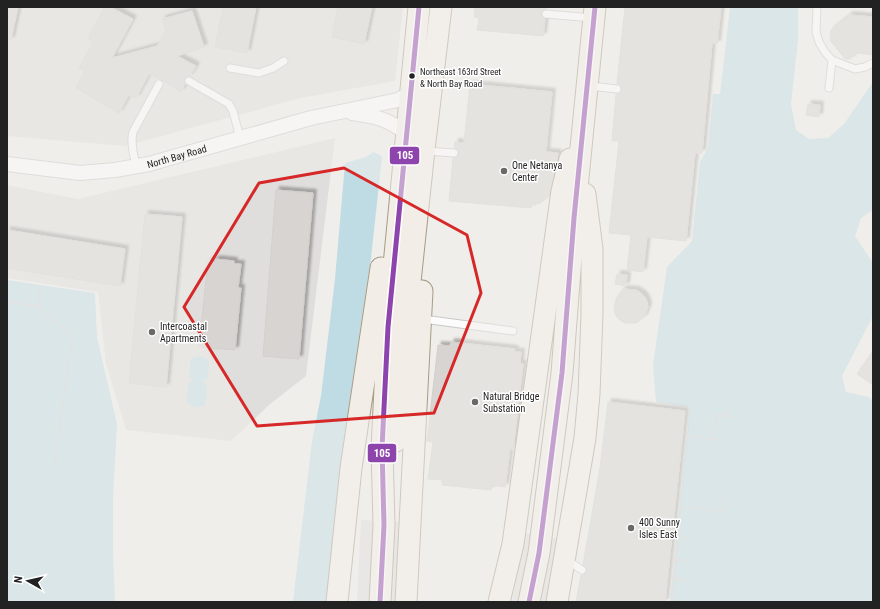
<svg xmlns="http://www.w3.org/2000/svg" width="880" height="609" font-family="'Roboto Condensed',sans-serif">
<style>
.residential{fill:#dfdedc}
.water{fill:#bfdbe3}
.pier{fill:#dedddd}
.building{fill:#d7d4d2;stroke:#d3d0cc;filter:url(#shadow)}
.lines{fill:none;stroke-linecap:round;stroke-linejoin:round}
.service-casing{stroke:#c9c8c7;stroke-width:9}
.minor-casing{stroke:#c9c8c7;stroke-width:16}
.primary-casing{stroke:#a79c86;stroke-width:23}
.path{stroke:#dccecd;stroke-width:2;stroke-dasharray:2 2;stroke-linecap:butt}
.service{stroke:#fdfcfc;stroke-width:7}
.minor{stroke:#fdfcfc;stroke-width:14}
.primary{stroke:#f3ede7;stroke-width:21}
.bus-1-casing{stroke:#fff;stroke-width:8}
.bus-1{stroke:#8e44ad;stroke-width:5}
.marked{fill:none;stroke:#d62828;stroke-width:3;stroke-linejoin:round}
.bus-dot{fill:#222;stroke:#fff;stroke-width:1.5}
.poi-dot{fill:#6a6968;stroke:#fff;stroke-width:1.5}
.labels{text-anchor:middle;stroke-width:3;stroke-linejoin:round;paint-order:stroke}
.bus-label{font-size:9px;fill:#222;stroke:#fff;text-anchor:start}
.street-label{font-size:10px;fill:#222;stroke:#fff}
.poi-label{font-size:10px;fill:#222;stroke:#fff;text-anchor:start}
.line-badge{stroke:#fff;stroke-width:1.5}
.badge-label{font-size:11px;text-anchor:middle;font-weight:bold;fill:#fff}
</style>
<defs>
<filter id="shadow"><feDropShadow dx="3.5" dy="-3.5" stdDeviation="1" flood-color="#0004"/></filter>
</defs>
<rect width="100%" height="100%" fill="#f0eeeb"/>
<path class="residential" d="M7 7H403L395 81 301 98 125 146 7 136Z
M335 138 306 376 270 404 231 441 126 430 106 364 98 292 7 278V185L78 199Z"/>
<path class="water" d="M730 7H798V40L791 104 796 130 809 139 828 138 844 124 873 82V210L861 218 855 236 873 263V316L842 376 846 392 869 397 873 401V602H670L690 407 656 402 653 365 667 267 692 241 700 162 708 148 713 94H720Z
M373 152 378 154 382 157 371 258 343 445 334 522 327 602H293L312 441 321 396 335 279 345 163 366 157Z
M7 280 95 293 97 337 117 424 113 497V553L115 602H7Z
M200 356 209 360 208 378 203 381 207 386 205 406 195 407 187 403 188 384 193 380 189 376 191 358Z"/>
<path class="pier" d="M361 520 399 522 395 602H357Z
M525 533 560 539 549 602H512Z"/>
<path class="building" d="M7 7H18L11 40H7Z
M105 7H110L133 19 112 58 157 46 166 31 162 19 192 11 204 47 177 56 196 66 190 76 187 77 185 79V84L181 92 162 80 149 74 136 98 129 95 119 113 76 88 85 71 79 68 94 42 88 38Z
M223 7H256L247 53 215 47Z
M338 7H372L364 44 332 37Z
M475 7H546V9L542 11 541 13 542 16 545 19 543 36 477 30 479 18 474 17Z
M625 7H721L717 44 712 43 702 153H695L686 241 647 237 643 272 627 270 631 235 609 233 619 141H612L616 94 621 92 622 89 620 85 617 84Z
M850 15 873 17V55L857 53 850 59H845L830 40 831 30Z
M470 84 552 92 546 152 558 153 556 164 550 192 546 198 540 203 532 205 531 208 449 201 453 158 457 157 459 154 458 150 454 148 455 142 464 143Z
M808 104 820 105 819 117 806 115Z
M276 190 313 193 299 359 263 356Z
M145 214 182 217 166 387 129 383Z
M7 230 125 249 120 286 7 268Z
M215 259 234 261V264H241L238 288H241L235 350 199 347 208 261 215 262Z
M617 274 627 275 626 286 615 284Z
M623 289 636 290 641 293 645 297 647 302 648 307 644 317 636 323H625L620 320 616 316 614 310 616 299Z
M451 342 515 349 514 352H521L520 363 523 364 513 449H510L505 487 491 485V490L442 485V480L428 479 433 442 427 441 438 345 450 346Z
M873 351V385L857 374Z
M608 402 685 411 665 602H576L581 575 585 574 587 571 586 567 583 565 600 468Z"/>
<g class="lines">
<defs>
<path id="service" d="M817 7 816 32 819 42 825 52 832 60 855 69 865 67 873 63
M546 14 592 18
M230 68 259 73 273 68 284 61
M189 81 229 104 233 111 240 138
M590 86 617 89
M829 88 832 60
M426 151 454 153
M136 166C134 155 130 143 133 132L159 84
M423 319 513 331
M567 560 582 570"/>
<g id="minor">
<path d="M352 113C376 117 387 118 407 134"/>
<path id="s1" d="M7 164 80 173 115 170 149 164 311 118 398 100 411 93"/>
</g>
<path id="primary" d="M396 441 405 329 424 150 441 7
M337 602 351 468 381 268
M380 602 384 525 382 448 388 327 419 7
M406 602 422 291
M499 602 513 544 562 191 570 159
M529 602 539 553 562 373 574 218 595 7
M557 602 585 438 589 394 592 314V249L585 194"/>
</defs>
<use href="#service" class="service-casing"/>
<use href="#minor" class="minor-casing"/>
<use href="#primary" class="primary-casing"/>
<path class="path" d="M7 302 37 306 72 336 54 470
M37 306 40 285
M727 416 728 404
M687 436 724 440
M713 439 716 415 737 418
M680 507 724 511 726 492
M697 509 698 501
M677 537 691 539
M674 559 689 561
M672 579 686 580
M670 601 681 602
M672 602 680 522"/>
<use href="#service" class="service"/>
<use href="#minor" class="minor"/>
<use href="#primary" class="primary"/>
<defs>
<path id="bus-1" d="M380 602 384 525 382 448 388 327 419 7
M529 602 539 553 562 373 574 218 595 7"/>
</defs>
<use href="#bus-1" class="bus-1-casing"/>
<use href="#bus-1" class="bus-1"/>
</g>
<path d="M0 0H880V609H0ZM344 168 467 235 481 293 434 413 257 426 184 307 259 183Z" fill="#f0eeeb" fill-opacity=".55" fill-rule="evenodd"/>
<path class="marked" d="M344 168 467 235 481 293 434 413 257 426 184 307 259 183Z"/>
<circle class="bus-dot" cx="412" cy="76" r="3.5"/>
<g class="poi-dot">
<circle cx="504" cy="171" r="4"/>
<circle cx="152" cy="332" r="4"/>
<circle cx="475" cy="402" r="4"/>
<circle cx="631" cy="528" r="4"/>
</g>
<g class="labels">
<g class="bus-label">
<text x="420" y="75">Northeast 163rd Street<tspan x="420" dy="12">&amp; North Bay Road</tspan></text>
</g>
<g class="street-label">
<text dy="4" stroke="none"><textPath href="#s1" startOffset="172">North Bay Road</textPath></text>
</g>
<g class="poi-label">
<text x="512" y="169">One Netanya<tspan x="512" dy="12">Center</tspan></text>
<text x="160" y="330">Intercoastal<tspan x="160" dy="12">Apartments</tspan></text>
<text x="483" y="400">Natural Bridge<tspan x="483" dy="12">Substation</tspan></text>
<text x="639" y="526">400 Sunny<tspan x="639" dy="12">Isles East</tspan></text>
</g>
</g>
<g class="line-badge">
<rect x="389" y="146" width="31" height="19" rx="4" fill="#8e44ad"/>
<rect x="367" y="443" width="30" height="20" rx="4" fill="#8e44ad"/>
</g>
<g class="badge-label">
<text x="405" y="159">105</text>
<text x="382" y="457">105</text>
</g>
<rect width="880" height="609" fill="none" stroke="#222222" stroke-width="16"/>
<g transform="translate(28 581) rotate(278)" stroke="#ffffff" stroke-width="3" paint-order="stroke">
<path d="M0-3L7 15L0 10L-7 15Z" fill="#222222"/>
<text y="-6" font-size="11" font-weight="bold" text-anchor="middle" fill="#222222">N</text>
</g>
</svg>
